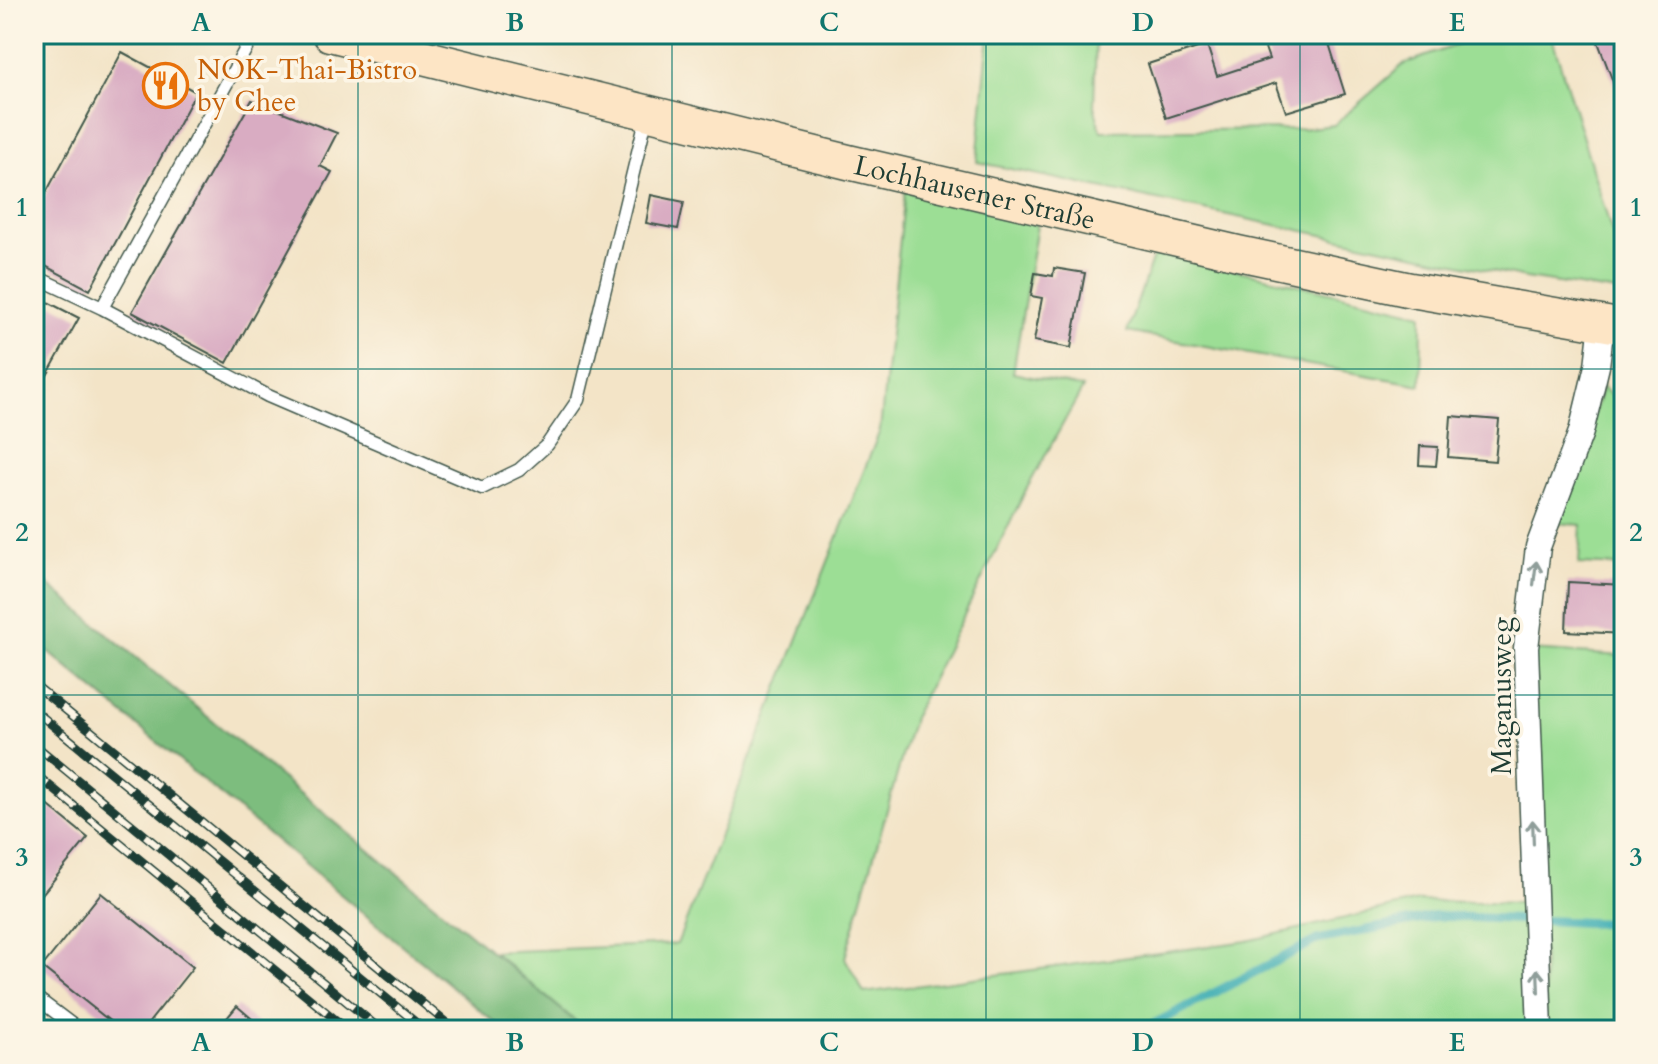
<svg xmlns="http://www.w3.org/2000/svg" width="1658" height="1064" font-family="Cardo,serif">
<style>
.green{fill:#9cde95;stroke:#5e8e64;stroke-width:2}
.forest{fill:#7dbd7e;stroke:#4e7d59;stroke-width:2}
.lines{fill:none;stroke-linecap:round;stroke-linejoin:round}
.stream{stroke:#3badb3;stroke-width:9}
.building{fill:#d9acc2}
.service-casing{stroke:#3f564a;stroke-width:15}
.minor-casing{stroke:#3f564a;stroke-width:27}
.secondary-casing{stroke:#3f564a;stroke-width:37}
.service{stroke:#fff;stroke-width:12}
.minor{stroke:#fff;stroke-width:24}
.secondary{stroke:#fde5c5;stroke-width:34}
.rail-casing{stroke:#1f3d34;stroke-width:9}
.rail{stroke:#fcf5e5;stroke-width:6;stroke-dasharray:18;stroke-linecap:butt}
.oneway{stroke:#8f9e9a}
.grid{fill:none;stroke:#0f766e;stroke-width:2;stroke-opacity:0.55}
.labels{text-anchor:middle;stroke-width:7;stroke-linejoin:round;paint-order:stroke}
.food-label{font-size:28px;fill:#c56008;stroke:#fcf5e5;text-anchor:start}
.street-label{font-size:28px;fill:#1f3d34;stroke:#fcf5e5}
.neatline{fill:none;stroke:#0f766e;stroke-width:3}
.grid-label{font-size:26px;text-anchor:middle;font-weight:bold;fill:#0f766e}
</style>
<rect width="100%" height="100%" fill="#fcf5e5"/>
<filter id="ink" filterUnits="userSpaceOnUse"><feTurbulence type="fractalNoise" baseFrequency=".0125" numOctaves="2"/><feDisplacementMap in="SourceGraphic" scale="16" xChannelSelector="R" yChannelSelector="G"/><feConvolveMatrix kernelMatrix="1 2 1 2 8 2 1 2 1" color-interpolation-filters="sRGB"/></filter>
<filter id="wash" filterUnits="userSpaceOnUse"><feTurbulence type="fractalNoise" baseFrequency=".006" numOctaves="4" result="noise"/><feDisplacementMap in="SourceGraphic" scale="32" xChannelSelector="R" yChannelSelector="G"/><feGaussianBlur stdDeviation="1.8" result="paint"/><feColorMatrix in="noise" values="0 0 0 0 0 0 0 0 0 0 0 0 0 0 0 0 0 1.4 0 .05"/><feComposite in="paint" operator="in"/></filter>
<g filter="url(#wash)">
<rect width="100%" height="100%" fill="#f3e4c7"/>
<path class="green" d="M989 34H1096L1094 106 1101 131 1301 129 1334 125 1404 64 1487 34H1551L1624 272V293L1526 278 977 162Z
M905 191 967 204 1037 225 1013 373 1083 388 1026 490 913 718 845 958 864 993 1247 941 1418 901 1532 903 1533 1030H586L493 952 677 944 880 430Z
M1155 251 1422 314 1421 385 1127 332Z
M1603 386 1624 413V566L1579 564 1581 525 1558 523Z
M1529 650 1624 656V1030H1546Z"/>
<path class="forest" d="M34 573 586 1030H504L34 640Z"/>
<g class="lines">
<path class="stream" d="M1142 1030 1317 940 1437 916 1624 924"/>
</g>
<g id="blocks">
<path class="building" d="M1260 34H1326L1345 94 1286 112 1276 83 1166 118 1148 64 1207 45 1217 76 1269 59Z
M1595 34H1624V111Z
M122 52 196 92 90 290 34 260V215Z
M252 100 337 133 320 166 332 172 227 363 132 312Z
M651 195 684 202 678 229 646 223Z
M1054 268 1085 273 1071 348 1034 341 1042 298 1031 296 1035 273 1053 276Z
M34 295 79 318 34 399Z
M1451 416 1499 420 1495 461 1448 457Z
M1420 446 1438 447 1436 466 1419 465Z
M1568 582 1624 585V634L1566 631Z
M34 794 88 838 34 904Z
M101 893 193 967 143 1030H121L42 967Z
M237 1006 265 1030H217Z"/>
</g>
</g>
<g filter="url(#ink)">
<use href="#blocks" fill-opacity="0" stroke="#3f564a" stroke-width="2"/>
<g class="lines">
<defs>
<path id="service" d="M254 34 102 308 268 396 482 488 519 470 547 445 578 400 647 115
M34 276 102 308
M34 996 79 1030"/>
<path id="minor" d="M1540 1030 1526 648 1538 547 1581 432 1597 366 1602 323"/>
<g id="secondary">
<path id="s1" d="M330 34 848 162 1238 253 1411 290 1624 327"/>
</g>
</defs>
<use href="#service" class="service-casing"/>
<use href="#minor" class="minor-casing"/>
<use href="#secondary" class="secondary-casing"/>
<use href="#service" class="service"/>
<use href="#minor" class="minor"/>
<use href="#secondary" class="secondary"/>
<defs>
<path id="rail" d="M34 684 455 1030
M34 710 425 1030
M34 744 381 1030
M34 773 348 1030"/>
</defs>
<use href="#rail" class="rail-casing"/>
<use href="#rail" class="rail"/>
</g>
<defs><path id="oneway-shaft" d="M-6 0H5M1.5-3L5.5 0L1.5 3" fill="none" stroke-width="1.6" stroke-linecap="round" stroke-linejoin="round" transform="scale(2)"/></defs>
<g class="oneway">
<use href="#oneway-shaft" transform="translate(1535 573) rotate(-83)"/>
<use href="#oneway-shaft" transform="translate(1533 832) rotate(-92)"/>
<use href="#oneway-shaft" transform="translate(1538 981) rotate(-92)"/>
</g>
</g>
<path class="grid" d="M358 34V1030M672 34V1030M986 34V1030M1300 34V1030M34 369H1624M34 695H1624"/>
<defs>
<symbol id="restaurant-ring" viewBox="-11 -11 22 22"><circle r="9.5" fill="#fcf5e5" stroke="#e8710a" stroke-width="1.5"/><path d="M-5-6h1v4h1v-4h1v4h1v-4h1v5L-1.5 .5V6h-2V.5L-5-1ZM5-6V6H3V1.5H1.5Q1.5-4 5-6Z" fill="#e8710a"/></symbol>
</defs>
<g fill-rule="evenodd">
<use href="#restaurant-ring" x="140" y="60" width="51" height="51"/>
</g>
<g class="labels">
<g class="food-label">
<text x="197" y="79">NOK-Thai-Bistro<tspan x="197" dy="32">by Chee</tspan></text>
</g>
<g class="street-label">
<text dy="10" stroke="none"><textPath href="#s1" startOffset="664">Lochhausener Straße</textPath></text>
<text transform="translate(1501 696) rotate(-90)" y="10">Maganusweg</text>
</g>
</g>
<rect width="1658" height="1064" fill="none" stroke="#fcf5e5" stroke-width="88"/>
<rect x="44" y="44" width="1570" height="976" class="neatline"/>
<g class="grid-label">
<text x="201" y="31">A</text>
<text x="515" y="31">B</text>
<text x="829" y="31">C</text>
<text x="1143" y="31">D</text>
<text x="1457" y="31">E</text>
<text x="22" y="216">1</text>
<text x="1636" y="216">1</text>
<text x="22" y="541">2</text>
<text x="1636" y="541">2</text>
<text x="22" y="866">3</text>
<text x="1636" y="866">3</text>
<text x="201" y="1051">A</text>
<text x="515" y="1051">B</text>
<text x="829" y="1051">C</text>
<text x="1143" y="1051">D</text>
<text x="1457" y="1051">E</text>
</g>
</svg>
